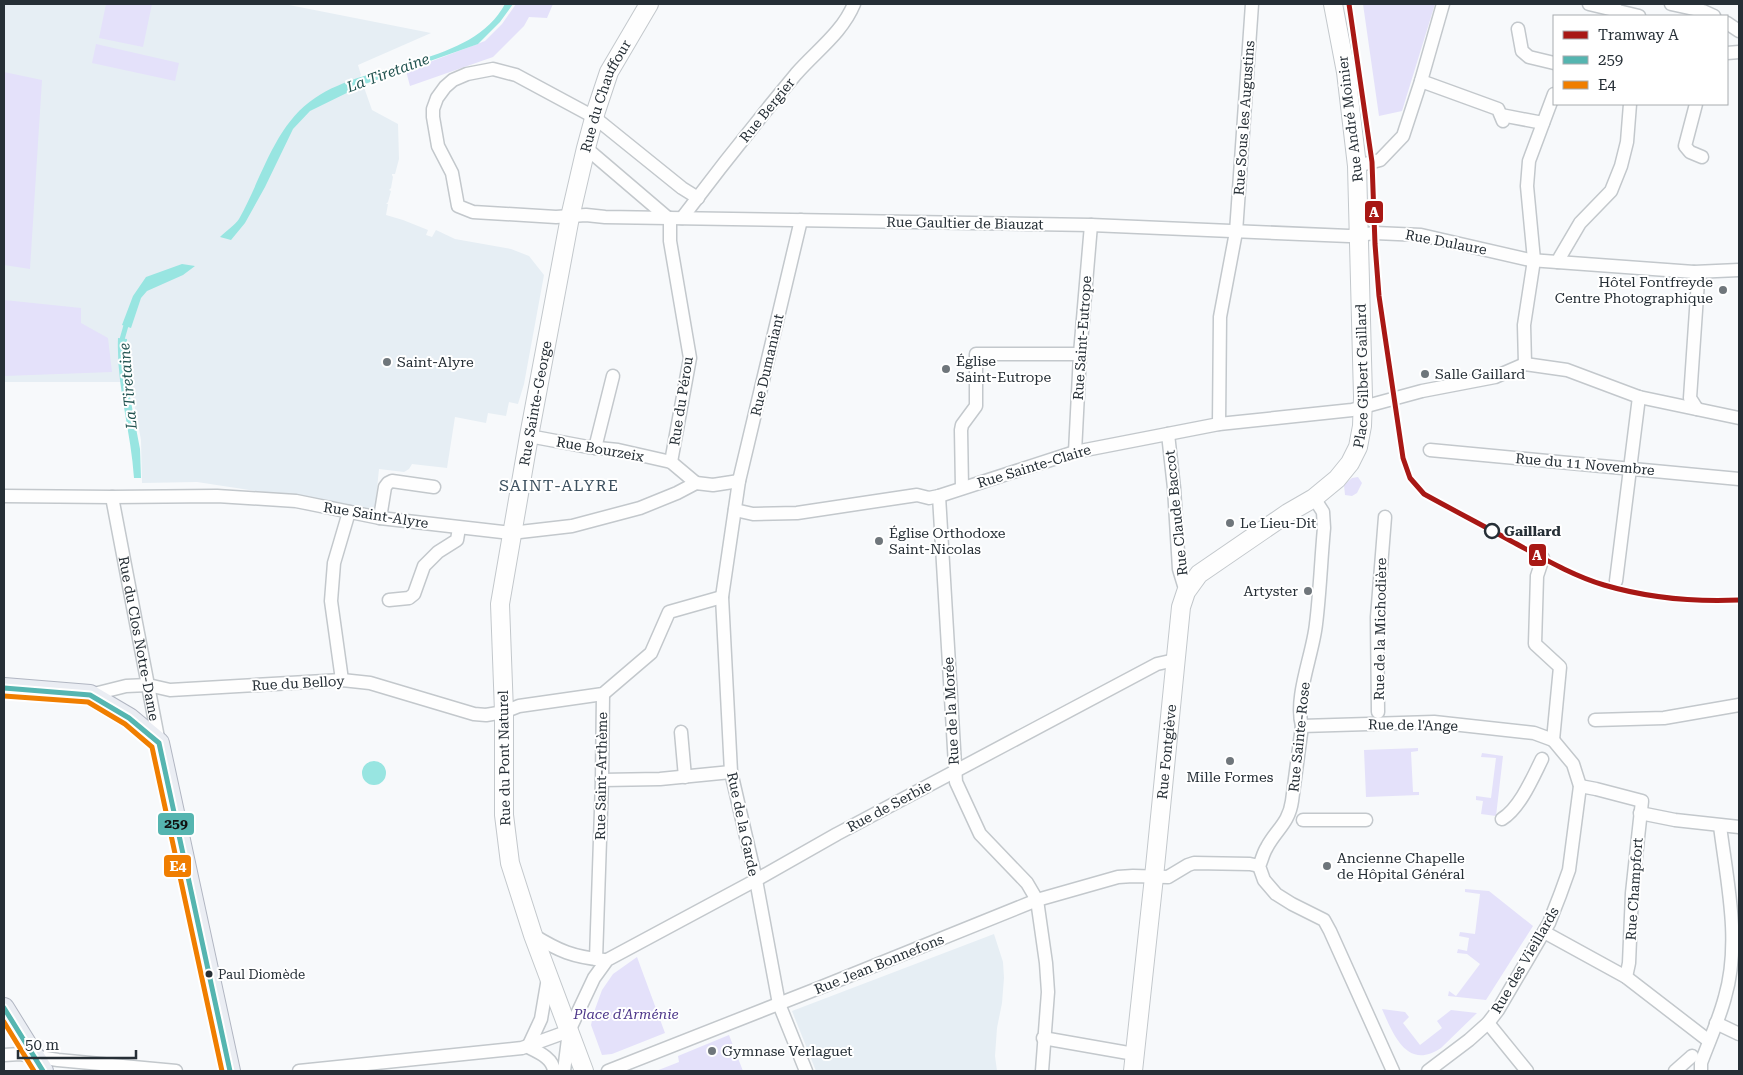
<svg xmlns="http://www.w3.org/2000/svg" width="1743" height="1075" font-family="'Roboto Serif',serif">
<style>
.built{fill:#e6eef4}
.green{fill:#e4e1fa}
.water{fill:#98e5e1}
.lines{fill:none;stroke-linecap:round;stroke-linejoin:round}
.stream{stroke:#98e5e1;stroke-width:5}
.street-casing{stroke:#c3c8cc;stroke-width:15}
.secondary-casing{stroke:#c3c8cc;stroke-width:20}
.primary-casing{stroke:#b1b6c2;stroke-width:22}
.street{stroke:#fefefe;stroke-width:12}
.secondary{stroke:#fefefe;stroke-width:18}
.primary{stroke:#eaedf3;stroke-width:20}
.bus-1-casing{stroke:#fff;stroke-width:9}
.bus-2-casing{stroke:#fff;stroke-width:9}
.bus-1{stroke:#55b5b0;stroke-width:5}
.bus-2{stroke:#f07e00;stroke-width:5}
.tram-1-casing{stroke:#fff;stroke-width:9}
.tram-1{stroke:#a81815;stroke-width:5}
.poi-dot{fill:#6f767b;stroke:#fff;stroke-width:2}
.stop-dot{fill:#fff;stroke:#262f36;stroke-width:2.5}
.bus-dot{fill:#262f36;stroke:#fff;stroke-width:2}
.labels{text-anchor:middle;stroke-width:4;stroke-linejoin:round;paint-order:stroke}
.bus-label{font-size:13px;fill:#262f36;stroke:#fff;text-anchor:start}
.street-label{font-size:14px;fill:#262f36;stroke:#fff}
.poi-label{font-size:14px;fill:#262f36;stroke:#fff;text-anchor:start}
.stop-label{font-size:14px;font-weight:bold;fill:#262f36;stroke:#fff;text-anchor:start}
.park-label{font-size:14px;font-style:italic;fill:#4e378a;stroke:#fff}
.water-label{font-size:15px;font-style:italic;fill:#225350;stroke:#fff}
.quarter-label{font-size:16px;letter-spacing:1px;fill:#3c505f;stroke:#fff}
.line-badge{stroke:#fff;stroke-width:2}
.badge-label{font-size:14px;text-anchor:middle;font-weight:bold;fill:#fff}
.pale-badge-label{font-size:14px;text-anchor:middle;font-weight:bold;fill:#111}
</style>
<rect width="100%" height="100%" fill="#f7f9fb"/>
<path class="built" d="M4 4H284L431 33 358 65 361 75 360 76 372 110 398 124 399 159 395 174H392V175L393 177 391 188 389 190 391 191 388 202 386 204H388L386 215 403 220 428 230 426 235 432 237 436 230 455 239 511 249 529 256 544 275 524 384 518 404 509 402 506 416 488 413 486 423 455 417 447 468 412 464 409 469 404 472 379 469 375 509 197 482 142 483 141 440 130 382H4Z
M994 934 1003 962 1004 978 1002 1003 997 1028 995 1056 997 1071H816L792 1011Z"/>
<path class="green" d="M106 4H152L143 47 99 38Z
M516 4H553L547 18 529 17 524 26 493 57 410 86 406 71 485 41 502 24Z
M1363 4H1435L1402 111 1379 116Z
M96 44 179 63 175 81 92 63Z
M4 72 42 80 30 269 4 265Z
M4 300 81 308V323L108 338 112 372 4 376Z
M1358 477 1362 483 1357 493 1352 496 1345 495 1344 485 1352 478Z
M1418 748V751L1411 752 1413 792H1419V795L1366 797 1364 750Z
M1482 753 1503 756 1496 816 1481 814 1483 801 1476 800V796L1491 798 1496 758 1481 757Z
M1465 889 1489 891 1533 926 1486 1000 1448 996 1449 991 1456 996 1480 964 1467 954 1457 953 1458 949 1467 951 1469 938 1459 936 1460 932 1475 934 1480 894 1465 892Z
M637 957 665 1033 612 1054 602 1055 591 1025 594 1012 602 990 613 974Z
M1382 1009 1405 1012 1409 1017 1403 1023 1420 1045 1442 1028 1437 1021 1451 1010 1477 1013 1441 1048C1407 1071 1393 1034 1382 1009Z
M729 1035 743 1071H656L679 1062 678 1056Z"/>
<path class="water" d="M505 4H513L500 22 478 44 365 84 310 111 293 129 265 187 245 223 231 240 220 237C226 231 235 225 239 219 262 178 275 124 315 98 369 61 472 66 505 4Z
M182 264 195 266 183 275 147 291 141 298 131 328 122 325 133 296 146 277Z
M118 338 127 339 126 376 140 449 141 478H134C131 431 116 385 118 338Z
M362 773a12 12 0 1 1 24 0a12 12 0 1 1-24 0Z"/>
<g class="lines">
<path class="stream" d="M121 343 127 322"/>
<defs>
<g id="street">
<path d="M1589 4 1614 10 1615 4"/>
<path d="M1671 4 1703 11 1714 16"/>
<path d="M1614 10 1639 16"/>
<path d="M1727 23 1739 31"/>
<path d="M1518 29 1522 51 1529 57 1554 63"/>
<path d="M1727 53 1739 52"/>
<path d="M1421 81 1498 109 1503 121"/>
<path d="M1696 104 1685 146 1690 152 1702 157"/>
<path d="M1501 115 1543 123"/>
<path d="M586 148 668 218"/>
<path d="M1357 166 1380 160 1403 136 1421 81 1443 4"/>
<path d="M698 198 682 188 594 117 516 75 493 69 467 74 453 80 445 87 437 98 433 109V117L438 146 452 173 458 206 473 212 556 217 586 215 605 217 1091 225 1349 236 1375 233 1421 235 1530 260 1694 272 1739 270"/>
<path d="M670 218V241L690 358 671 462"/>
<path d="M682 218C719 169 757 121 796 74 816 51 842 33 854 4"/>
<path d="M801 220 739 481 722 597 731 772 756 880 779 1004 806 1071"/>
<path d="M1558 262 1560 257 1580 223 1611 191 1621 166 1627 142 1630 104"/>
<path d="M1694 272 1698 281 1690 398 1697 409"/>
<path d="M1525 364 1524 325 1534 260 1527 186 1529 161 1554 94"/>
<path d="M1525 364 1567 370 1639 397 1739 418"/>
<path d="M1219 424 1220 317 1236 232 1252 4"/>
<path d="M1168 434 1174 488 1179 569 1186 592"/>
<path d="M529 436 588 447 618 450 671 462 696 483"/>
<path d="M595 448 613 376"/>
<path d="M1430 450 1739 479"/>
<path d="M1075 452 1080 354 1091 225"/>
<path d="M962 488 961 430 962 425 976 406V354H1080"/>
<path d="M4 496 112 497 217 496 296 501 380 518 511 533 572 526 640 508 677 493 696 483 713 485 739 481"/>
<path d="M939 496 956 782 980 834 1027 883 1037 900 1046 963 1048 992 1042 1071"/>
<path id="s1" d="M112 497 159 743"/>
<path d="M1314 498 1323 512 1324 528C1321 560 1320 592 1316 624 1313 654 1294 697 1302 726L1292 801C1289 823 1276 830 1267 847 1263 853 1262 860 1259 866L1264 880 1276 894 1292 904 1324 920 1330 931 1393 1071"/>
<path d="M735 510 753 514 797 513 917 495 929 498 939 496 1075 452 1219 424 1352 410 1422 391 1495 377 1525 364"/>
<path d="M380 518 385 487 388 483 392 481 434 487"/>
<path d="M1543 558 1537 576 1535 644 1560 667 1553 740"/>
<path d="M1616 581 1639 397"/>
<path d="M389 600 409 598 414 594 424 566 438 552 457 540 459 528"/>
<path d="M342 680 331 601 334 563 349 512"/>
<path d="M90 695 126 686 148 685 170 690 342 680 370 683 474 714 486 715 504 712 519 706 603 694 651 653 669 612 722 597"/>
<path d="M1378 712 1377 617 1385 517"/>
<path d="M1595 720 1664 718 1739 705"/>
<path d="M1302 726 1434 722 1534 733 1553 740"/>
<path d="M681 732 685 777"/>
<path d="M602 780 660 779 731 772"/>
<path d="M1580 786 1596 789 1642 801 1632 893 1629 963 1626 977"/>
<path d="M1640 813 1675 820 1739 827"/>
<path d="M1502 819C1520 808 1533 777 1542 759"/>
<path d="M1303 820H1366"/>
<path d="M1544 932 1626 977 1709 1041"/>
<path d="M533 935C559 951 573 957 604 960"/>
<path d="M596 959 602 780 603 694"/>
<path d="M548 978 541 1019 528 1047C538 1052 553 1058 554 1071"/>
<path d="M1488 1023 1527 1071"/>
<path d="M1716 1023 1739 1034"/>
<path d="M1043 1038 1134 1054"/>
<path d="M4 1055 20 1054 58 1060 176 1071"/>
<path d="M299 1071 522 1048 569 1031"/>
<path d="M564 1071 569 1031 594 978 607 960 756 880 837 834 1157 664 1175 660"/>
<path d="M608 1071 819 988 1037 900 1118 877 1133 876 1168 877 1188 865 1194 863 1250 864 1259 866"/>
<path d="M1428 1071 1469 1040 1488 1023 1498 1010 1549 923 1560 895 1569 870 1580 786 1573 764 1553 740"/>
<path d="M1675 1071 1692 1056"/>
<path d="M1701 1071V1063C1709 1041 1719 1020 1725 997 1741 942 1727 882 1720 826"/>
</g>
<g id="secondary">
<path id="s2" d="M584 1071 533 935 510 863 504 815V712L500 604 529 436 570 217 586 148 596 111 609 72 649 4"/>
<path id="s3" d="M1133 1071 1154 877 1181 607 1186 592 1199 574 1288 513 1314 498 1337 479 1350 463 1358 447 1362 426 1363 397 1357 166 1346 72 1333 4"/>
</g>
<path id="primary" d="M4 688 90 695 129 718 159 743 230 1071
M4 1008 43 1071"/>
</defs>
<use href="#street" class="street-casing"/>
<use href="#secondary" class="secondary-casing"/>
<use href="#primary" class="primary-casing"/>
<use href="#street" class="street"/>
<use href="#secondary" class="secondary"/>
<use href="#primary" class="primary"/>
<defs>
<path id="bus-1" d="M4 688 90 695 129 718 159 743 230 1071
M4 1008 43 1071"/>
<path id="bus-2" d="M4 696 88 702 125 724 152 747 222 1071
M4 1022 34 1071"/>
</defs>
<use href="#bus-1" class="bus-1-casing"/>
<use href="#bus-2" class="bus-2-casing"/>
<use href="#bus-1" class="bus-1"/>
<use href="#bus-2" class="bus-2"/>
<defs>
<path id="tram-1" d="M1349 4 1372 162 1375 244 1379 296 1403 458 1410 478 1424 494C1453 510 1482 525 1511 541 1541 557 1571 575 1604 585 1648 598 1693 602 1739 600"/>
</defs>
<use href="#tram-1" class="tram-1-casing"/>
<use href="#tram-1" class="tram-1"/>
</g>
<g class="poi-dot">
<circle cx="1723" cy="290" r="5"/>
<circle cx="387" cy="362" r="5"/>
<circle cx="946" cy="369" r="5"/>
<circle cx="1425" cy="374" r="5"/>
<circle cx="1230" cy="523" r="5"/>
<circle cx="879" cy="541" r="5"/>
<circle cx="1308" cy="591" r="5"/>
<circle cx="1230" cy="761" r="5"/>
<circle cx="1327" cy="866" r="5"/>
<circle cx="712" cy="1051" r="5"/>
</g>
<circle class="stop-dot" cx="1492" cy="531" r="7"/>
<circle class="bus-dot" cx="209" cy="974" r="4.5"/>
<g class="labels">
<g class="bus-label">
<text x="218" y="979">Paul Diomède</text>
</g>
<g class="street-label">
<text dy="5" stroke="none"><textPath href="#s2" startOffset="1000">Rue du Chauffour</textPath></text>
<text transform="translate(767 110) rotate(-51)" y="5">Rue Bergier</text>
<text transform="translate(1244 118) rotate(-86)" y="5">Rue Sous les Augustins</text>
<text transform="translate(1350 119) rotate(-97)" y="5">Rue André Moinier</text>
<text transform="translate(965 223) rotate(1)" y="5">Rue Gaultier de Biauzat</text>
<text transform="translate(1446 242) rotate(11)" y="5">Rue Dulaure</text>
<text transform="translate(1082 338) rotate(-86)" y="5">Rue Saint-Eutrope</text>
<text transform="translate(767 365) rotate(-77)" y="5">Rue Dumaniant</text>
<text dy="5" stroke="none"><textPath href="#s3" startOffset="782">Place Gilbert Gaillard</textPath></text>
<text transform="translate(681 401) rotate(-81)" y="5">Rue du Pérou</text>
<text dy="5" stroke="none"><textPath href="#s2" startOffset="684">Rue Sainte-George</textPath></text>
<text transform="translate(600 449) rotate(10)" y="5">Rue Bourzeix</text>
<text transform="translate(1585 464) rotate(5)" y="5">Rue du 11 Novembre</text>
<text transform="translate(1034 466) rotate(-17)" y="5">Rue Sainte-Claire</text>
<text transform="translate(1176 513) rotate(-96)" y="5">Rue Claude Baccot</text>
<text transform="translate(376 515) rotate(9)" y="5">Rue Saint-Alyre</text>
<text transform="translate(1380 629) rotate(-89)" y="5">Rue de la Michodière</text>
<text dy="5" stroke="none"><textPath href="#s1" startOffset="144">Rue du Clos Notre-Dame</textPath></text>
<text transform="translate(298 683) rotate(-3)" y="5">Rue du Belloy</text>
<text transform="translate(951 711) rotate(-93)" y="5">Rue de la Morée</text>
<text transform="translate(1413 725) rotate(1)" y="5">Rue de l'Ange</text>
<text transform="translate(1299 737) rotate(-84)" y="5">Rue Sainte-Rose</text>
<text dy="5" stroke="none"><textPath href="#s3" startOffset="321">Rue Fontgiève</textPath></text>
<text transform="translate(504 758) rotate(-91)" y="5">Rue du Pont Naturel</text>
<text transform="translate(601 776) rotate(-89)" y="5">Rue Saint-Arthème</text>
<text transform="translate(889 806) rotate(-28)" y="5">Rue de Serbie</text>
<text transform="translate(743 824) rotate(78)" y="5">Rue de la Garde</text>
<text transform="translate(1634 889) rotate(-86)" y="5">Rue Champfort</text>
<text transform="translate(1525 960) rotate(-60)" y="5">Rue des Vieillards</text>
<text transform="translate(879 964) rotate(-22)" y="5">Rue Jean Bonnefons</text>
</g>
<g class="poi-label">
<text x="1713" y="287" text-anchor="end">Hôtel Fontfreyde<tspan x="1713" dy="16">Centre Photographique</tspan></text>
<text x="956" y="366">Église<tspan x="956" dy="16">Saint-Eutrope</tspan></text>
<text x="397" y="367">Saint-Alyre</text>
<text x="1435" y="379">Salle Gaillard</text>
<text x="1240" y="528">Le Lieu-Dit</text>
<text x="889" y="538">Église Orthodoxe<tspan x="889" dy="16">Saint-Nicolas</tspan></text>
<text x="1298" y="596" text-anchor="end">Artyster</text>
<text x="1230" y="782" text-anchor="middle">Mille Formes</text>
<text x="1337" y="863">Ancienne Chapelle<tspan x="1337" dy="16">de Hôpital Général</tspan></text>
<text x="722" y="1056">Gymnase Verlaguet</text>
</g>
<g class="stop-label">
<text x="1504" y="536">Gaillard</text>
</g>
<g class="park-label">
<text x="626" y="1019">Place d'Arménie</text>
</g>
<g class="water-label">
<text transform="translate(388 73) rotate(-20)" y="5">La Tiretaine</text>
<text transform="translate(128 386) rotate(-95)" y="5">La Tiretaine</text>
</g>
<g class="quarter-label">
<text x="559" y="491">SAINT-ALYRE</text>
</g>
</g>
<g class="line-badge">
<rect x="1364" y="200" width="20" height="24" rx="5" fill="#a81815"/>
<rect x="1528" y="543" width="19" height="24" rx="5" fill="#a81815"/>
<rect x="157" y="812" width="38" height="24" rx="5" fill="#55b5b0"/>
<rect x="163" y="854" width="29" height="24" rx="5" fill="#f07e00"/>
</g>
<g class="badge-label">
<text x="1374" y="217">A</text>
<text x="1537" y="560">A</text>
<text x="178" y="871">E4</text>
</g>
<g class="pale-badge-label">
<text x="176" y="828">259</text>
</g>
<rect width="1743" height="1075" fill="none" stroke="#262f36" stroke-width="10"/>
<rect x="1553" y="15" width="175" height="90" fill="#ffffff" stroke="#a8acaf"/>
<rect x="1563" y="31" width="25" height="8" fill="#a81815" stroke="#a8acaf"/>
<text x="1598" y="40" font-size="15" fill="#262f36">Tramway A</text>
<rect x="1563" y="56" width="25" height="8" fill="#55b5b0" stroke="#a8acaf"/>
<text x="1598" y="65" font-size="15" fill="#262f36">259</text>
<rect x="1563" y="81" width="25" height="8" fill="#f07e00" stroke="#a8acaf"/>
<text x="1598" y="90" font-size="15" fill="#262f36">E4</text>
<path d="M18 1050v8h118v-8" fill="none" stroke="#262f36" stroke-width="2.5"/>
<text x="25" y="1050" font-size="15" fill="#262f36" stroke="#ffffff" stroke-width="4" paint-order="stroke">50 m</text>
</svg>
